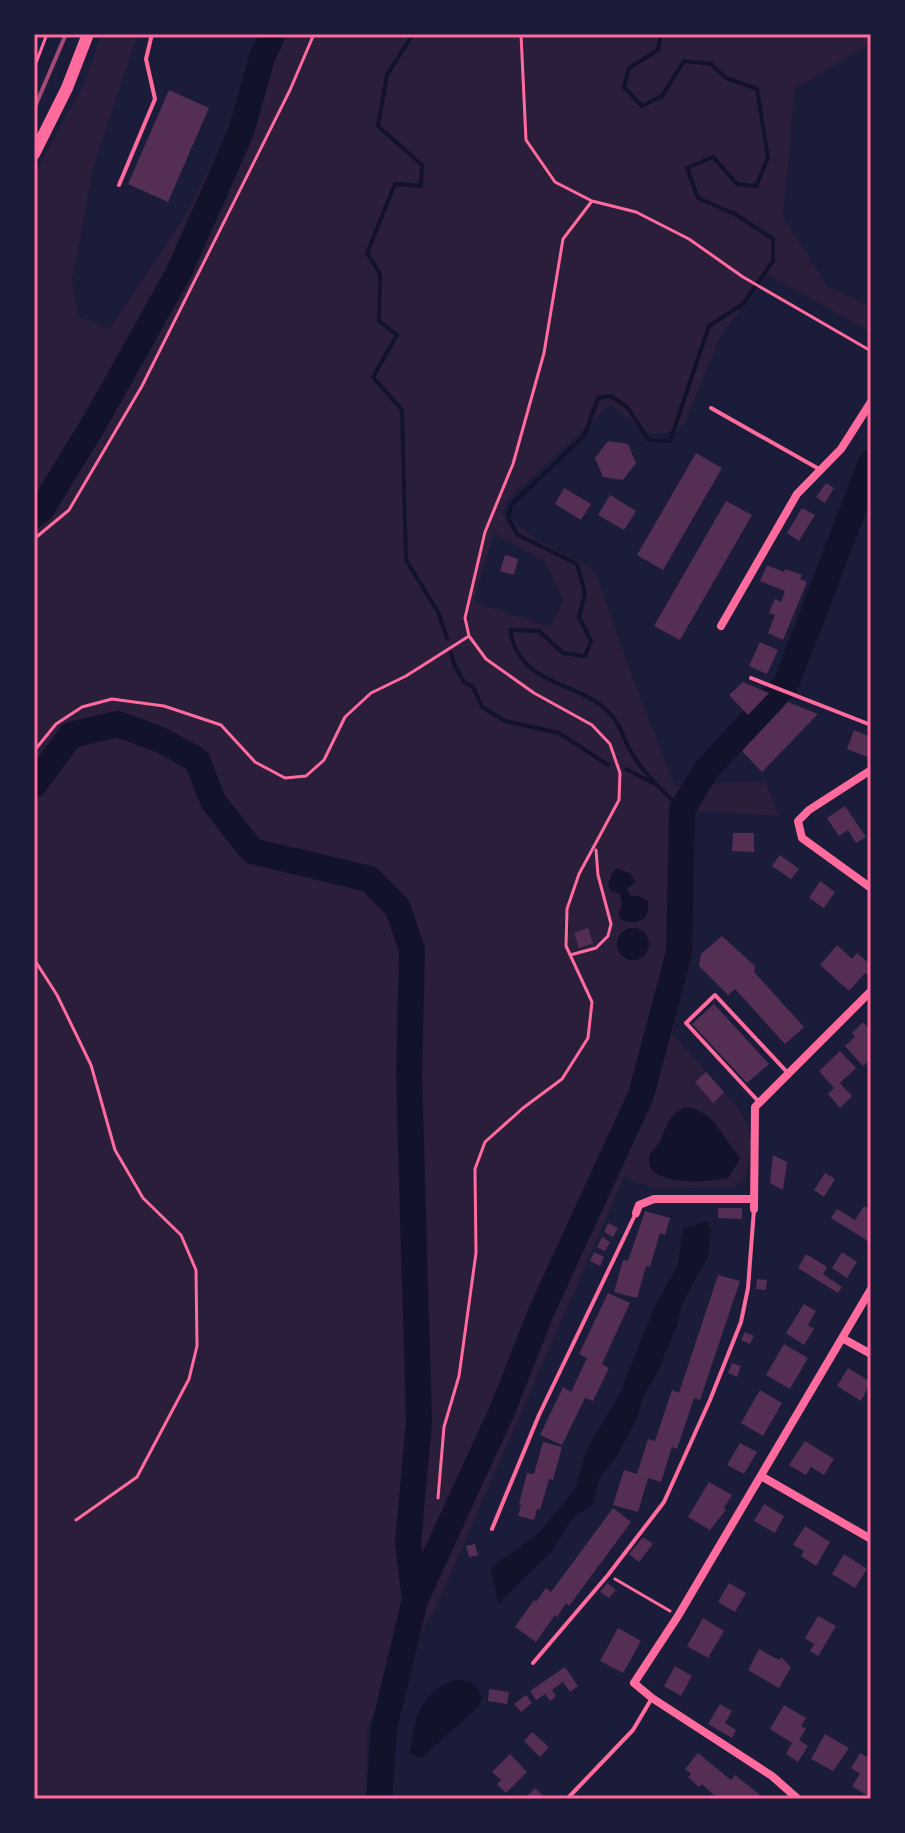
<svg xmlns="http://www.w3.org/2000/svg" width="905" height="1833" font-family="Helvetica,sans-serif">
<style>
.green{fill:#2a1e3b;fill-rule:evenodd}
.water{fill:#12122b}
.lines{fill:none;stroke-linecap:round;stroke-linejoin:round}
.stream{stroke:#12122b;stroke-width:4}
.river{stroke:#12122b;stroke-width:26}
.building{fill:#542f53}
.path{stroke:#ff6b9d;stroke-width:3}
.service{stroke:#ff6b9d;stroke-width:4}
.minor{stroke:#ff6b9d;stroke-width:8}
.secondary{stroke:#ff6b9d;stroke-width:12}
.rail{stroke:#a44b75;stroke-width:4}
.neatline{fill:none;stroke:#ff6b9d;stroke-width:3}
</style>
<rect width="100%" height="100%" fill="#1b1b3a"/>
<path class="green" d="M102 34H137L93 168 72 282 79 317 109 329 184 218 278 34H871V44L795 88 783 217 828 287 871 307V332L766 274 720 338 683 426C645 444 640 427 611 404L508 499 502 513 539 541 595 571 636 687 675 786 765 781 779 816 690 810 684 964 673 1034 740 1110 749 1129 752 1144 747 1175 735 1187 657 1189 624 1177 437 1605 367 1727 366 1799H34V175L84 84ZM494 533 544 561 563 600 550 627 474 602Z"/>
<path class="water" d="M617 868 629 873 636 881 627 889 631 896H639L648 901V911L645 918 635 922 622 921 618 914 622 904 620 894 611 891 608 886 612 873Z
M617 944a16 16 0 1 1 32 0a16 16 0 1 1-32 0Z
M685 1107C713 1110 720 1133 736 1152L740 1159 728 1178C711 1182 651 1187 649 1162 648 1151 656 1149 660 1141 667 1125 668 1116 685 1107Z
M708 1221 711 1228 708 1256 682 1304 677 1325 657 1373 644 1395 636 1420 619 1453 599 1479 593 1504 571 1520 552 1551 498 1604 491 1568 538 1534 576 1487 586 1450 620 1394 654 1308 678 1265 683 1228Z
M454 1680C471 1680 478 1683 482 1700L476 1709 421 1758 410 1753C416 1716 417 1696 454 1680Z"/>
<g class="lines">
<path class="stream" d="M413 34 387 75 378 126 422 165 421 186 395 184 367 253 380 274 379 321 397 335 373 377 402 410 406 560 438 612 447 638
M661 34 658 50 629 68 624 87 642 106 662 96 684 61 711 64 726 78 757 89 768 158 756 186 737 184 713 157 687 168 698 198 735 214 773 239V261L743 304 709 326 670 441 649 440 627 407 611 396 598 398 584 436 511 505 508 518 518 535 577 564 585 593 579 617 591 641 585 656 563 653 539 631 510 630C521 691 581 678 613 717 622 728 625 744 633 755 646 776 665 793 682 810
M451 653 454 664 464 682 473 687 482 707 505 721 559 733 608 765
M626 769 653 783"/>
<path class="river" d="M34 515 41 510 95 422 179 272 241 132 262 58 273 34
M34 785 71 735 118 724 161 740 197 760 213 801 252 851 369 879 398 908 412 950 409 1076 419 1422 408 1543 415 1600 384 1728 379 1799
M415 1600 502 1411 542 1310 641 1095 679 953 682 810 706 770 786 684 871 463"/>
</g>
<path class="building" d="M169 90 209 108 168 202 128 184Z
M608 441 628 444 636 463 623 480 603 477 595 458Z
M696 453 722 468 663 570 637 555Z
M826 483 834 488 825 503 816 497Z
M564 488 591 504 581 520 555 504Z
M610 495 636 511 624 530 598 515Z
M726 501 752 515 680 640 654 626Z
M802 508 815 515 799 541 787 533Z
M505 555 518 559 514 575 500 571Z
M767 565 784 572 785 569 802 575 800 579 807 582 783 640 768 633 775 615 769 613 775 599 781 602 785 591 760 581Z
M760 642 778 650 767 674 749 666Z
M743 682 769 693 748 715 729 695Z
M788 702 818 714 762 772 742 751Z
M854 730 871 737 870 758 847 749Z
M845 806 866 837 856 843 848 830 839 836 827 818Z
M733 833H754V852L732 851Z
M780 855 799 869 791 879 772 866Z
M820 881 835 892 824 908 809 898Z
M588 928 593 943 579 948 574 933Z
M722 936 755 966 754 972 804 1027 785 1044 735 989 728 995 699 966 701 954Z
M837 945 852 959 857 953 871 965V978L865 973 849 991 820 965Z
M714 1004 769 1064 747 1083 692 1024Z
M863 1022 871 1031V1059L863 1066 845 1046 855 1037 852 1033Z
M840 1051 856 1068 840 1083 852 1096 840 1108 828 1094 834 1088 819 1071Z
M706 1072 724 1092 713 1103 695 1082Z
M773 1155 787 1162 783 1190 770 1183Z
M825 1173 835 1179 824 1197 814 1190Z
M864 1206 871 1210V1243L831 1218 837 1209 855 1220Z
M718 1208H742V1219L718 1218Z
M645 1211 670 1218 665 1235 660 1233 650 1267 646 1266 637 1298 614 1292 623 1260 628 1261Z
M608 1223 618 1228 613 1237 604 1232Z
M602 1237 610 1242 605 1251 597 1247Z
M594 1252 604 1257 600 1266 590 1261Z
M842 1252 857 1262 847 1278 832 1268Z
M806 1254 827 1267 823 1274 842 1287 838 1293 798 1268Z
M718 1275 740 1281 700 1400 694 1398 677 1449 672 1447 661 1482 648 1478 638 1512 613 1505 624 1470 637 1474 648 1439 655 1441 672 1390 679 1393Z
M757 1279 767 1280 766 1290 756 1289Z
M608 1293 630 1303 602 1364 609 1368 593 1401 585 1398 562 1445 540 1435 563 1387 571 1392 587 1358 579 1354Z
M804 1304 816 1311 808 1325 814 1329 804 1345 786 1333Z
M745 1332 754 1336 750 1344 741 1340Z
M784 1344 808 1358 790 1389 766 1375Z
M732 1363 741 1366 737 1377 728 1373Z
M848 1368 871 1382 861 1401 837 1386Z
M760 1390 782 1403 763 1436 741 1423Z
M805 1441 834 1459 824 1475 811 1467 806 1475 789 1465Z
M543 1442 562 1447 553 1480 549 1479 540 1510 537 1509 534 1520 518 1516 521 1505 519 1504 527 1473 534 1474Z
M740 1443 757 1452 744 1474 727 1465Z
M709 1482 732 1495 724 1508 726 1510 710 1530 688 1517Z
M764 1504 784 1516 775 1533 754 1521Z
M613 1508 631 1522 569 1606 566 1603 557 1617 555 1615 536 1642 515 1627 534 1600 536 1602 546 1588 551 1592Z
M805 1526 830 1542 816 1566 801 1556 804 1551 793 1545Z
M643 1537 653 1544 639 1562 629 1554Z
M475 1544 478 1555 469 1557 466 1546Z
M844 1554 867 1569 855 1588 832 1574Z
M607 1583 616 1590 609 1598 600 1592Z
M729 1583 746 1593 735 1612 718 1602Z
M818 1616 836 1626 818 1656 810 1651 814 1644 805 1638Z
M703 1618 724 1631 708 1658 687 1646Z
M618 1628 641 1641 623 1673 600 1661Z
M759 1649 779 1660 781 1657 791 1667 779 1688 748 1670Z
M675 1666 692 1676 681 1696 664 1686Z
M565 1667 578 1686 570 1692 563 1682 552 1690 556 1696 550 1701 545 1694 536 1700 530 1691Z
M489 1689 509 1692 507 1704 488 1701Z
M526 1695 532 1703 521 1712 514 1704Z
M720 1704 732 1711 725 1723 736 1730 732 1738 708 1724Z
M784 1705 806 1718 801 1726 806 1729 799 1740 808 1746 798 1762 786 1754 792 1743 770 1729Z
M532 1732 549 1747 540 1757 524 1741Z
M825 1734 849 1748 833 1771 811 1759Z
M698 1753 731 1780 735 1775 765 1799H718L702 1784 699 1787 688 1777 691 1774 685 1769Z
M860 1753 871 1759V1798L852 1786 860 1774 851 1768Z
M510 1754 527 1772 506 1793 497 1784 501 1780 492 1772Z
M535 1788 546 1799H524Z"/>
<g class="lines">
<path class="path" d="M521 34 526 140 555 182 592 201 636 212 689 239 743 277 871 351
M34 68 47 34
M34 539 69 510 142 386 290 90 314 34
M34 751 56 724 82 707 112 699 164 706 221 725 255 762 285 778 306 776 324 760 345 717 371 693 406 676 469 636
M570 955 596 948 608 936 611 924 598 875 596 850
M34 959 57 995 91 1065 115 1150 143 1198 181 1235 196 1270 197 1346 189 1379 137 1477 76 1520
M438 1498 444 1427 459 1376 476 1253 475 1169 485 1142 523 1108 562 1079 588 1038 592 1002 566 946 567 909 579 874 619 800 620 773 610 744 592 725 534 693 486 659 469 636 465 618 485 532 513 464 544 353 563 239 592 201
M615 1579 670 1611"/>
<path class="service" d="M119 185 155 99 146 59 152 34
M711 408 819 469
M751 678 871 725
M759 1102 686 1023 715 995 787 1072
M492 1529 539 1415 635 1215
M533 1663 608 1575 664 1502 710 1400 741 1322 748 1288 754 1209
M567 1799 633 1730 652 1698"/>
<path class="minor" d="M721 626 797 494 841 449 871 402
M871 770 809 810 798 821 802 838 871 888
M754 1209 755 1107 871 991
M636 1213 639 1205 654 1199H754
M842 1338 871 1354
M761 1476 871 1539
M798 1799 772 1776 652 1698 634 1683 678 1616 871 1289"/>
<path class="secondary" d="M34 154 67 88 88 34"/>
<path class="rail" d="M34 109 66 34"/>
</g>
<rect width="905" height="1833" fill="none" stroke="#1b1b3a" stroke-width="72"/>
<rect x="36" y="36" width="833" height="1761" class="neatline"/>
</svg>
